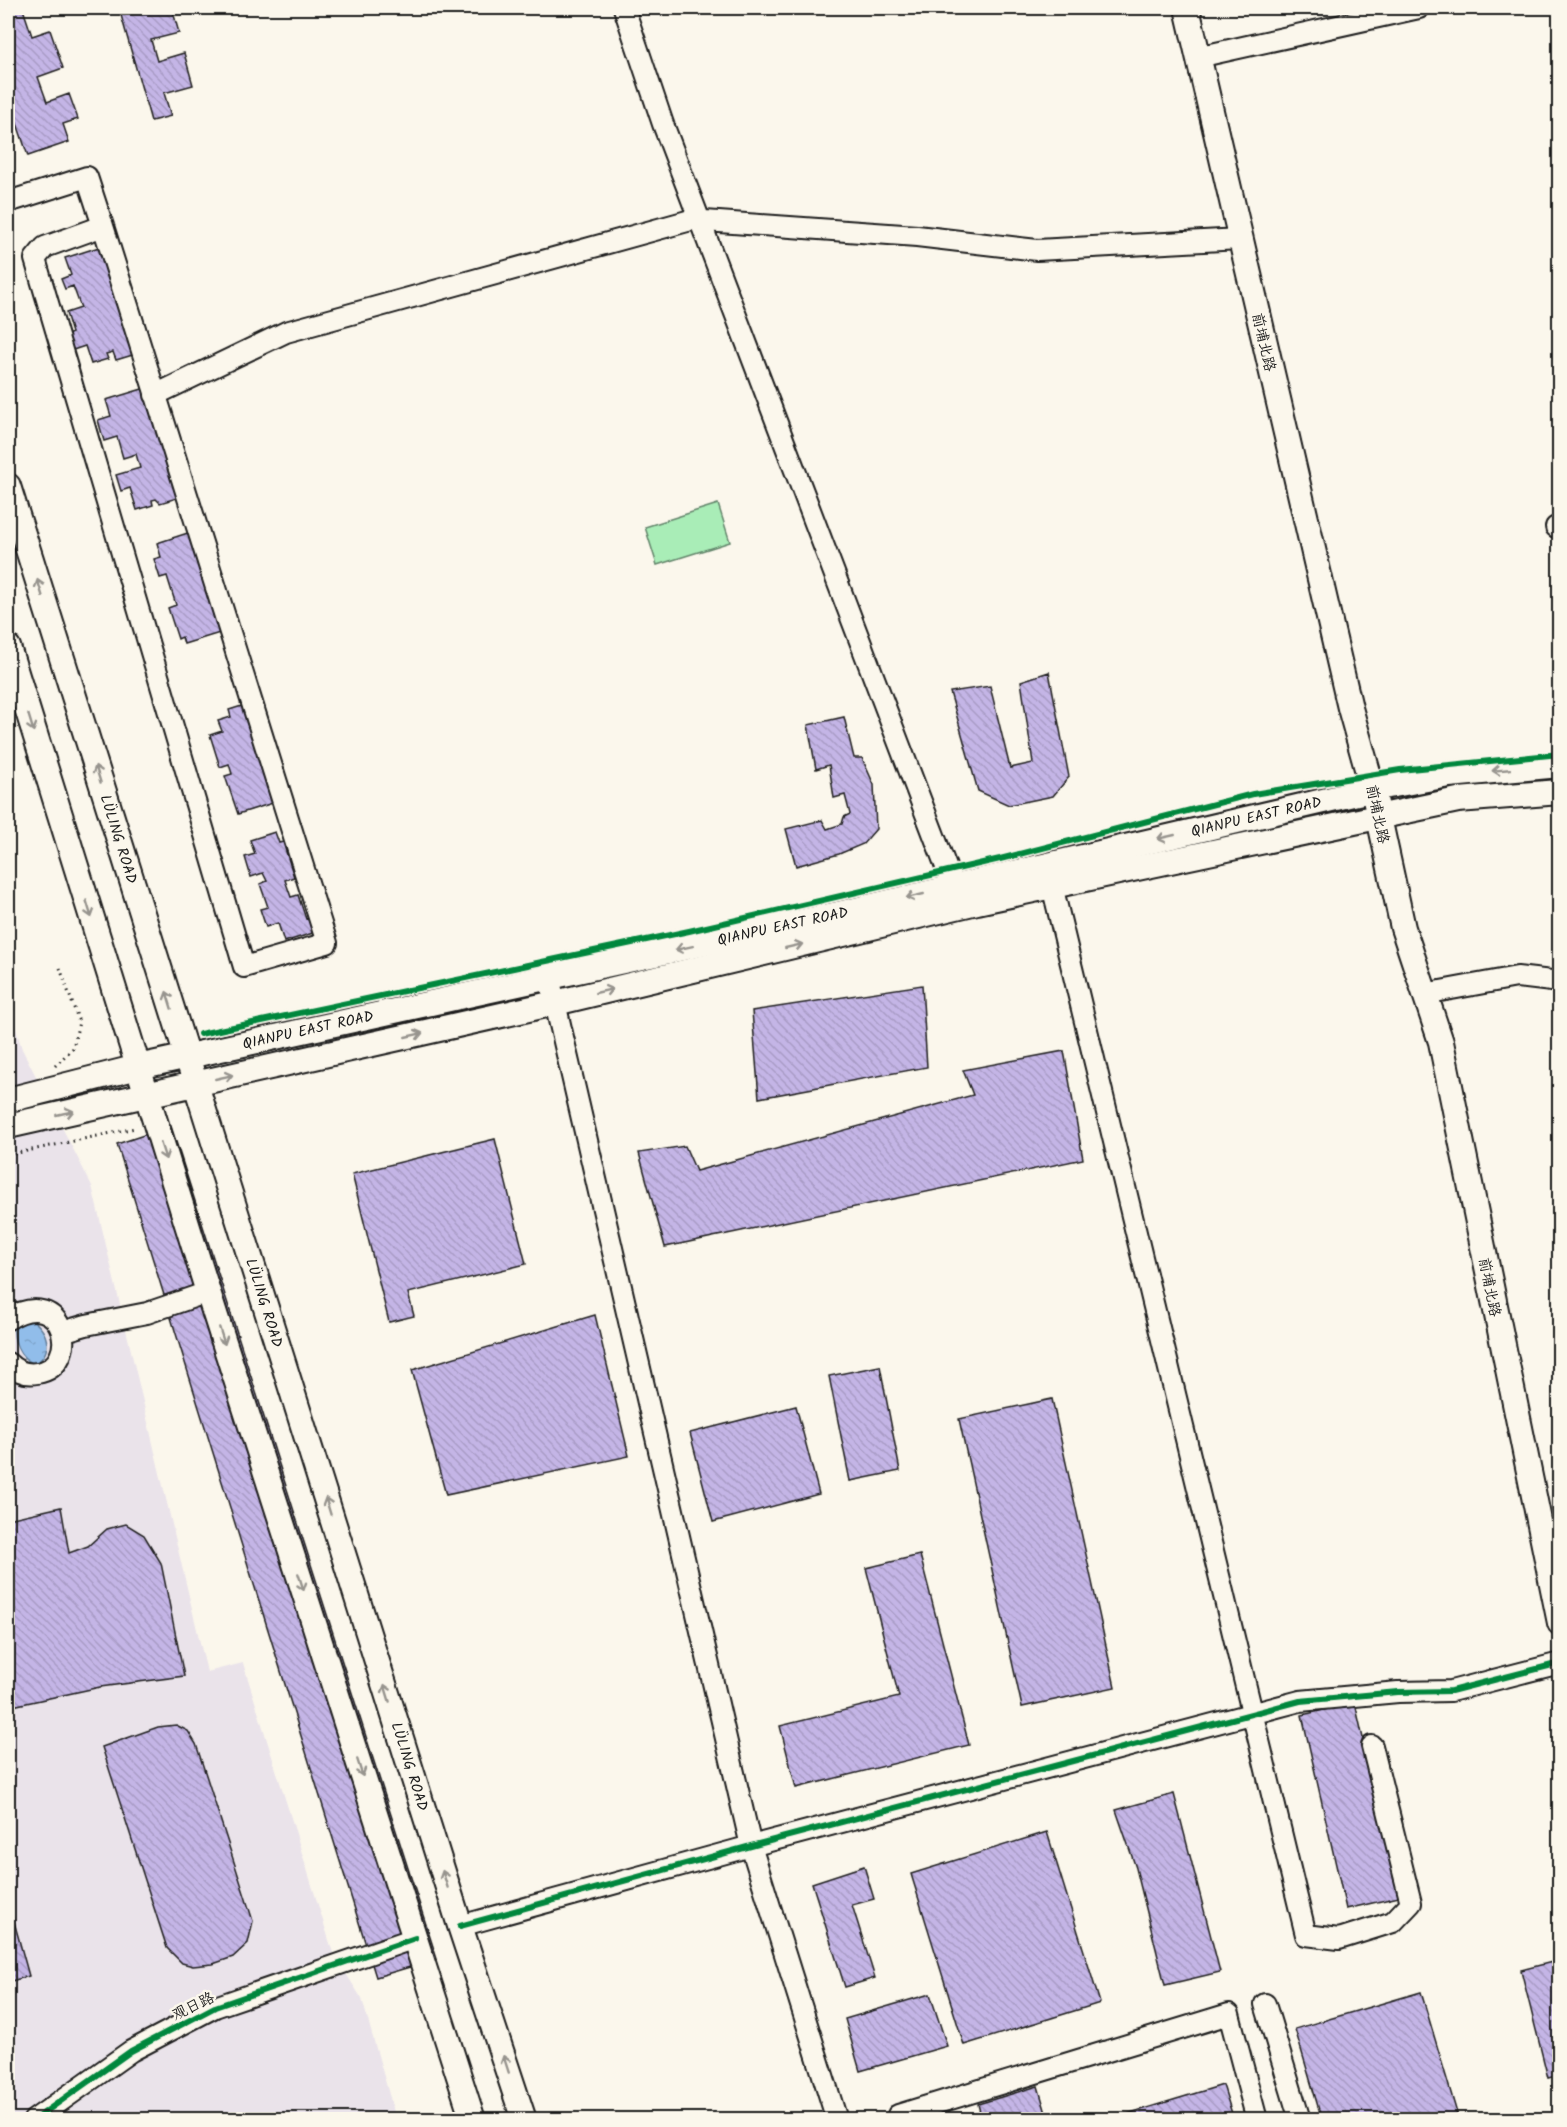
<svg xmlns="http://www.w3.org/2000/svg" width="1567" height="2127" font-family="Kalam,'LXGW WenKai TC',sans-serif">
<style>
.built{fill:#eae3ea}
.pitch{fill:#a9edb7;stroke:#62846a;stroke-width:1.5}
.water{fill:url(#water-ripples);stroke:#627d98;stroke-width:1.5}
.building{fill:url(#building-back-hatch);stroke:#1c1c1c;stroke-width:1.5}
.lines{fill:none;stroke-linecap:round;stroke-linejoin:round}
.minor-casing{stroke:#1c1c1c;stroke-width:24}
.major-casing{stroke:#1c1c1c;stroke-width:28}
.path{stroke:#1c1c1c;stroke-width:3;stroke-dasharray:1.5 4.5;stroke-linecap:butt}
.minor{stroke:#fbf7ec;stroke-width:20}
.major{stroke:#fbf7ec;stroke-width:24}
.cycleway-casing{stroke:#fbf7ec;stroke-width:10}
.cycleway{stroke:#00873e;stroke-width:6}
.oneway{stroke:#97948e}
.labels{text-anchor:middle;stroke-width:5;stroke-linejoin:round;paint-order:stroke}
.street-label{font-size:15px;fill:#1c1c1c;stroke:#fbf7ec}
</style>
<defs>
<pattern id="water-ripples" width="26" height="14" patternUnits="userSpaceOnUse" patternTransform="scale(1.5)"><rect width="26" height="14" fill="#91bdea"/><path d="M2 4q2-2 4 0t4 0M15 11q2-2 4 0t4 0" fill="none" stroke="#7ca2c8"/></pattern>
<pattern id="building-back-hatch" width="6" height="6" patternUnits="userSpaceOnUse" patternTransform="scale(1.5)"><rect width="6" height="6" fill="#c4b5e6"/><path d="M-1 5l2 2M0 0l6 6M5-1l2 2" fill="none" stroke="#a89bc5"/></pattern>
</defs>
<rect width="100%" height="100%" fill="#fbf7ec"/>
<filter id="ink" filterUnits="userSpaceOnUse"><feTurbulence type="fractalNoise" baseFrequency=".0167" numOctaves="2"/><feDisplacementMap in="SourceGraphic" scale="12" xChannelSelector="R" yChannelSelector="G"/><feConvolveMatrix kernelMatrix="1 2 1 2 8 2 1 2 1" color-interpolation-filters="sRGB"/></filter>
<g filter="url(#ink)">
<path class="built" d="M8 1002 22 1049 92 1186 207 1672 243 1663 333 1953 362 1999 396 2119H8Z"/>
<path class="pitch" d="M718 504 730 542 657 565 645 527Z"/>
<path class="water" d="M28 1318C47 1326 56 1353 34 1364 18 1357 13 1341 14 1325Z"/>
<path class="building" d="M8 8H27L23 9 32 36 50 30 63 68 38 77 47 102 69 94 78 119 63 124 69 142 28 156 8 97Z
M119 8H172L179 33 151 40 157 61 184 53 193 85 164 93 171 116 151 121Z
M99 247 136 354 116 360 113 352 106 354 108 359 91 364 85 346 70 351 65 336 72 333 66 313 81 308 73 286 65 289 61 279 71 275 65 258Z
M149 387 180 485 174 487 177 498 160 503 156 499 152 500 153 505 137 510 130 488 121 491 116 475 140 468 136 454 123 458 117 437 104 441 98 420 111 416 106 400Z
M197 530 223 632 184 644 182 637 178 639 168 608 176 605 167 576 160 578 154 559 161 557 157 543Z
M1049 672 1069 777 1053 796 1009 805 978 791 950 692 990 686 1010 768 1033 763 1021 681Z
M245 705 276 802 238 814 225 776 232 774 229 764 220 767 210 735 222 731 218 721 231 717 229 710Z
M844 717 854 758H862L874 785 876 829 863 844 839 854 796 866 786 829 822 820 827 829 842 824 844 817 850 814 845 795 834 798 829 765 816 769 808 725Z
M275 832 279 843 283 842 294 877 285 880 291 897 298 895 306 919 308 918 313 933 284 942 278 923 266 927 260 909 268 907 260 884 267 881 263 873 251 877 245 857 255 854 250 840Z
M922 985 927 1067 759 1098 752 1011Z
M1064 1051 1083 1159 665 1247 639 1153 685 1146 696 1171 973 1095 963 1070Z
M171 1126 437 1959 376 1977 117 1144Z
M495 1139 526 1264 408 1293 414 1316 389 1322 352 1174Z
M595 1315 629 1456 446 1495 412 1370Z
M880 1366 900 1471 850 1481 829 1376Z
M1052 1399 1115 1687 1022 1707 959 1419Z
M796 1406 819 1494 713 1522 690 1433Z
M61 1507 69 1553 88 1546 107 1529 126 1524 144 1535 161 1563 184 1676 100 1687 8 1707V1519Z
M920 1555 969 1745 796 1788 780 1726 899 1697 866 1568Z
M1355 1703 1399 1897 1346 1909 1302 1715Z
M176 1725 188 1731 196 1744 253 1921 248 1943 233 1957 213 1964 193 1966 182 1963 167 1948 102 1747 158 1727Z
M1174 1794 1220 1972 1165 1985 1136 1868 1116 1810Z
M1047 1832 1100 2003 964 2045 911 1874Z
M864 1866 874 1899 852 1905 875 1978 845 1987 812 1883Z
M8 1900 29 1976 8 1982Z
M1560 1960V2075L1548 2078 1521 1970Z
M1421 1992 1459 2120H1322L1295 2029Z
M930 1994 947 2046 860 2071 845 2019Z
M1223 2085 1234 2120H1107Z
M1038 2086 1048 2120H982L978 2104Z"/>
<g class="lines">
<defs>
<path id="minor" d="M624 8 663 124 959 901
M1198 57 1419 8
M8 202 87 177 103 226 327 943 244 967 35 259 45 247 103 226
M155 395 286 332 691 220 917 236 1037 250 1240 239
M1556 527H1560
M1049 873 1306 1935 1339 1939 1393 1922 1411 1903 1372 1746
M549 977 751 1846 837 2120
M1424 994 1517 977 1560 982
M8 1319C65 1283 83 1366 37 1373 25 1375 16 1371 8 1363
M62 1332 86 1325 147 1313 208 1292
M460 1926 751 1846 1300 1701 1398 1692 1451 1691 1560 1663
M1265 2004 1300 2120
M34 2120 131 2051 215 2007 415 1938
M899 2120 898 2115 1229 2014 1257 2120"/>
<g id="major">
<path d="M1187 8 1350 708 1373 790 1403 928 1441 1042 1560 1623"/>
<path id="s1" d="M8 486 460 1926 524 2120"/>
<path d="M8 647 208 1292 473 2120"/>
<path id="s2" d="M8 1100 138 1067 838 914 1383 787 1449 775 1560 765"/>
<path d="M8 1126 555 1003 977 902 1458 800 1560 792"/>
</g>
</defs>
<use href="#minor" class="minor-casing"/>
<use href="#major" class="major-casing"/>
<path class="path" d="M55 1066 73 1048 79 1022 60 968
M8 1155 135 1128"/>
<use href="#minor" class="minor"/>
<use href="#major" class="major"/>
<defs>
<path id="cycleway" d="M200 1034 689 931 1000 859 1253 794 1400 770 1560 754
M460 1926 751 1846 1300 1701 1398 1692 1451 1691 1560 1663
M34 2120 131 2051 215 2007 415 1938"/>
</defs>
<use href="#cycleway" class="cycleway-casing"/>
<use href="#cycleway" class="cycleway"/>
</g>
<defs><path id="oneway-shaft" d="M-6 0H5M1.5-3L5.5 0L1.5 3" fill="none" stroke-width="1.6" stroke-linecap="round" stroke-linejoin="round" transform="scale(1.5)"/></defs>
<g class="oneway">
<use href="#oneway-shaft" transform="translate(40 588) rotate(-107)"/>
<use href="#oneway-shaft" transform="translate(31 723) rotate(73)"/>
<use href="#oneway-shaft" transform="translate(1501 770) rotate(175)"/>
<use href="#oneway-shaft" transform="translate(98 774) rotate(-107)"/>
<use href="#oneway-shaft" transform="translate(1166 837) rotate(167)"/>
<use href="#oneway-shaft" transform="translate(915 896) rotate(167)"/>
<use href="#oneway-shaft" transform="translate(89 909) rotate(73)"/>
<use href="#oneway-shaft" transform="translate(794 946) rotate(-13)"/>
<use href="#oneway-shaft" transform="translate(684 948) rotate(168)"/>
<use href="#oneway-shaft" transform="translate(604 991) rotate(-13)"/>
<use href="#oneway-shaft" transform="translate(169 1000) rotate(-107)"/>
<use href="#oneway-shaft" transform="translate(414 1035) rotate(-13)"/>
<use href="#oneway-shaft" transform="translate(224 1077) rotate(-13)"/>
<use href="#oneway-shaft" transform="translate(65 1113) rotate(-13)"/>
<use href="#oneway-shaft" transform="translate(163 1151) rotate(72)"/>
<use href="#oneway-shaft" transform="translate(222 1336) rotate(72)"/>
<use href="#oneway-shaft" transform="translate(328 1506) rotate(-107)"/>
<use href="#oneway-shaft" transform="translate(301 1582) rotate(72)"/>
<use href="#oneway-shaft" transform="translate(387 1693) rotate(-107)"/>
<use href="#oneway-shaft" transform="translate(360 1768) rotate(72)"/>
<use href="#oneway-shaft" transform="translate(445 1879) rotate(-107)"/>
<use href="#oneway-shaft" transform="translate(506 2064) rotate(-108)"/>
</g>
</g>
<g class="labels">
<g class="street-label">
<text transform="translate(1264 342) rotate(77)" y="5">前埔北路</text>
<text transform="translate(1378 814) rotate(78)" y="5">前埔北路</text>
<text dy="5" stroke="none"><textPath href="#s2" startOffset="1280">QIANPU EAST ROAD</textPath></text>
<text dy="5" stroke="none"><textPath href="#s1" startOffset="370">LÜLING ROAD</textPath></text>
<text dy="5" stroke="none"><textPath href="#s2" startOffset="794">QIANPU EAST ROAD</textPath></text>
<text dy="5" stroke="none"><textPath href="#s2" startOffset="308">QIANPU EAST ROAD</textPath></text>
<text transform="translate(1490 1287) rotate(79)" y="5">前埔北路</text>
<text dy="5" stroke="none"><textPath href="#s1" startOffset="856">LÜLING ROAD</textPath></text>
<text dy="5" stroke="none"><textPath href="#s1" startOffset="1342">LÜLING ROAD</textPath></text>
<text transform="translate(193 2006) rotate(-26)" y="5">观日路</text>
</g>
</g>
<rect width="1567" height="2127" fill="none" stroke="#fbf7ec" stroke-width="30"/>
<rect x="15" y="15" width="1537" height="2097" fill="none" stroke="#1c1c1c" stroke-width="2" filter="url(#ink)"/>
</svg>
